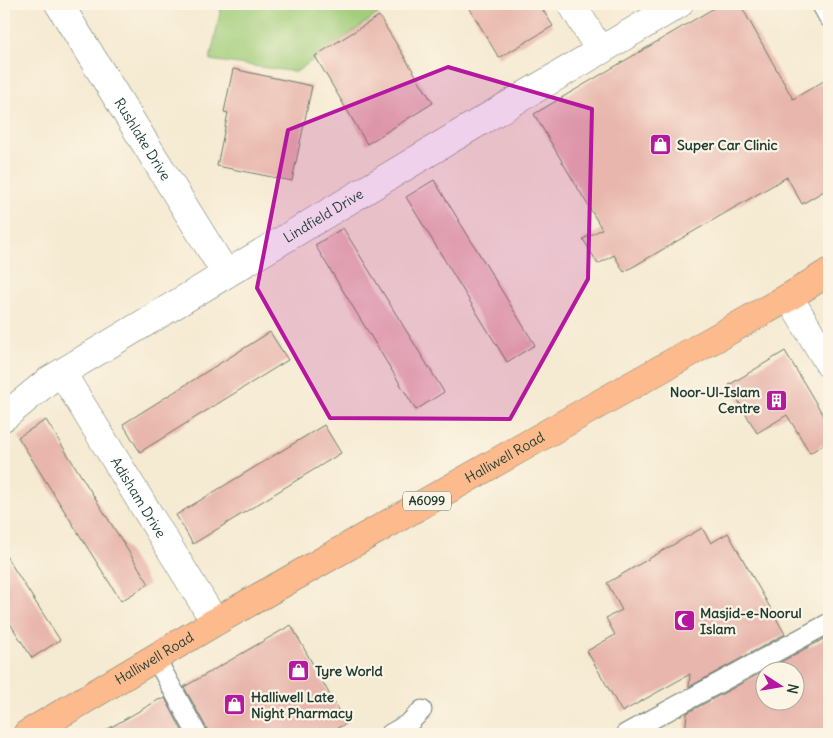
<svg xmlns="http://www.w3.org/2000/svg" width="833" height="738" font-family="Delius,sans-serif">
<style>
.green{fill:#a2cd7a;stroke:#608557}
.building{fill:#e8b6ac;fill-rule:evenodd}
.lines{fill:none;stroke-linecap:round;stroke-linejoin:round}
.lane-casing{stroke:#6a7a6b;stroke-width:21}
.street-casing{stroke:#6a7a6b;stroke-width:29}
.primary-casing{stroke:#6a7a6b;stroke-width:29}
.lane{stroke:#fff;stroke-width:19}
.street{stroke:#fff;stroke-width:28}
.primary{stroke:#fcba8d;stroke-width:28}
.marked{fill:#b5179e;fill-opacity:0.2;stroke:#b5179e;stroke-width:4;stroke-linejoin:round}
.labels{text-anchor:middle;stroke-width:4.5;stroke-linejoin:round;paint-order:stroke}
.shield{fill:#fcf5e5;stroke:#617469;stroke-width:1}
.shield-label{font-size:12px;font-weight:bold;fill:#1f3d34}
.street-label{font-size:14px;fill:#1f3d34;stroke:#fcf5e5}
.poi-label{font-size:14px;font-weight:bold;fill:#1f3d34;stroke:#fcf5e5;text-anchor:start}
</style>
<rect width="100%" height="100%" fill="#fcf5e5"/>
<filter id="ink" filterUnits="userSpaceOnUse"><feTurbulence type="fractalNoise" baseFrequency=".02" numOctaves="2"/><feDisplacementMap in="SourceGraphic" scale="10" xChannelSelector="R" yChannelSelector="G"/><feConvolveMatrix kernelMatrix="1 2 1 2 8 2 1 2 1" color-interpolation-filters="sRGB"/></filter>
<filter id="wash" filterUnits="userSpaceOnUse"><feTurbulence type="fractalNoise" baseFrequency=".0096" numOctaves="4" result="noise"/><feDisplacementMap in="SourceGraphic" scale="20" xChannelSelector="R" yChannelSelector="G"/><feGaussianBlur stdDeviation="1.12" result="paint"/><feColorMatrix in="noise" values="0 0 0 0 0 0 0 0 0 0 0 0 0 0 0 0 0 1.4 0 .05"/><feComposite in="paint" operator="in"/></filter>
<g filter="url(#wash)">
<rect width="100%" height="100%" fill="#f5ead2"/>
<path class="green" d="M222 4H392L296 72 210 60Z"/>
<g id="blocks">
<path class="building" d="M467 4H539L553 26 499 58Z
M721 4H740L793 99 829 78V188L802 204 787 177 624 272 614 255 598 264 583 239 602 229 534 114Z
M379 16 433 103 367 144 315 56Z
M233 69 312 86 292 181 217 166 228 113 224 112Z
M434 180 535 345 507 362 406 197Z
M343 228 444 392 416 410 315 245Z
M270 332 288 360 140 452 123 424Z
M785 351 829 425V441L810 453 787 415 757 433 729 385Z
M46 420 149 584 121 601 18 437Z
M324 425 341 453 193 544 176 515Z
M702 528 711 543 728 533 785 634 689 687 690 674 622 712 587 651 615 635 606 618 622 610 607 583Z
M4 553 60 640 32 658 4 614Z
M291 625 346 724 324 734H208L207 729 184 687Z
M829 636V734H685L687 713ZM766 670H796V700H766Z
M165 698 184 734H99L160 699 161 700Z"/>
</g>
</g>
<g filter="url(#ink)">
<use href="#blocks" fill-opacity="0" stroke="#6a7a6b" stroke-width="1"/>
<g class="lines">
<defs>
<path id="lane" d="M821 4 829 18
M155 657 197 734
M390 734 409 723 422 710
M625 734 829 623"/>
<g id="street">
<path id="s1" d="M59 4 226 274"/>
<path d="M572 4 600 51"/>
<path d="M789 297 829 364"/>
<path id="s2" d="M62 373 215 622"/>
<path id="s3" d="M4 417 48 381 471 127 679 4"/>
</g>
<g id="primary">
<path id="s4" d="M27 734 215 622 588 410 789 297 829 272"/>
</g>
</defs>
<use href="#lane" class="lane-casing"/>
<use href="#street" class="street-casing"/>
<use href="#primary" class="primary-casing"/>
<use href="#lane" class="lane"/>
<use href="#street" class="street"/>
<use href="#primary" class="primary"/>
</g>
</g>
<path class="marked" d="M448 67 592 109 588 279 510 419 330 418 257 288 288 130Z"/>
<defs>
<symbol id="shop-square" viewBox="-11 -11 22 22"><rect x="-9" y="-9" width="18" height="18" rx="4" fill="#b5179e" stroke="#fcf5e5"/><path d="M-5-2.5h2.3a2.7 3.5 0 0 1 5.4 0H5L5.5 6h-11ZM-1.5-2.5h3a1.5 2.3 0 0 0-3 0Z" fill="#fff"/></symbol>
<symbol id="building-square" viewBox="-11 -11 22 22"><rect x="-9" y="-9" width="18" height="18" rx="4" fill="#b5179e" stroke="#fcf5e5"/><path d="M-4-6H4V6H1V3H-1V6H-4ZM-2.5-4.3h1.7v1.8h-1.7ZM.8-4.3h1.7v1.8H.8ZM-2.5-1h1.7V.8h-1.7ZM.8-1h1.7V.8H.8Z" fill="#fff"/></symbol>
<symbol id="mosque-square" viewBox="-11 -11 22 22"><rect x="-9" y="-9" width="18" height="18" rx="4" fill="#b5179e" stroke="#fcf5e5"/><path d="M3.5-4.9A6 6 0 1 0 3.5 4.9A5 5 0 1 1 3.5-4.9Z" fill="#fff"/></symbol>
</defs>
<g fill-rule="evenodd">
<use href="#shop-square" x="648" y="132" width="25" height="25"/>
<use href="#building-square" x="764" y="388" width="25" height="25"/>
<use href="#mosque-square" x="672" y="608" width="25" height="25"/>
<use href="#shop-square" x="286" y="658" width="25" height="25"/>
<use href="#shop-square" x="222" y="692" width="25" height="25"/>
</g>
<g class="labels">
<rect class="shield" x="403" y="491.5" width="48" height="19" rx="4"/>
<g class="shield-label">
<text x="427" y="505">A6099</text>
</g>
<g class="street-label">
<text dy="5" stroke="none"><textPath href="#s1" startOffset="159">Rushlake Drive</textPath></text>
<text dy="5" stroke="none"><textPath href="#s3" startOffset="378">Lindfield Drive</textPath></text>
<text dy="5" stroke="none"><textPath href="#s4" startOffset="552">Halliwell Road</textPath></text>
<text dy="5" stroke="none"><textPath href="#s2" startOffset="146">Adisham Drive</textPath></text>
<text dy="5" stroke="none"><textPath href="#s4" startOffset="148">Halliwell Road</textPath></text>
</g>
<g class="poi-label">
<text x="677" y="150">Super Car Clinic</text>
<text x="760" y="397" text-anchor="end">Noor-Ul-Islam<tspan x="760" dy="16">Centre</tspan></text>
<text x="700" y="618">Masjid-e-Noorul<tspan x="700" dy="16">Islam</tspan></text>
<text x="315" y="676">Tyre World</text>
<text x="251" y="702">Halliwell Late<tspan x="251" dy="16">Night Pharmacy</tspan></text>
</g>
</g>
<rect width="833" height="738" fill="none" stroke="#fcf5e5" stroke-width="20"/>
<g transform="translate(780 686) rotate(102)"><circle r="24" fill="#fcf5e5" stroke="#a4ab9e"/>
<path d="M0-4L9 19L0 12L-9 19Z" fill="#b5179e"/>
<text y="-8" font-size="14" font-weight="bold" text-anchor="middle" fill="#1f3d34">N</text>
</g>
</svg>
